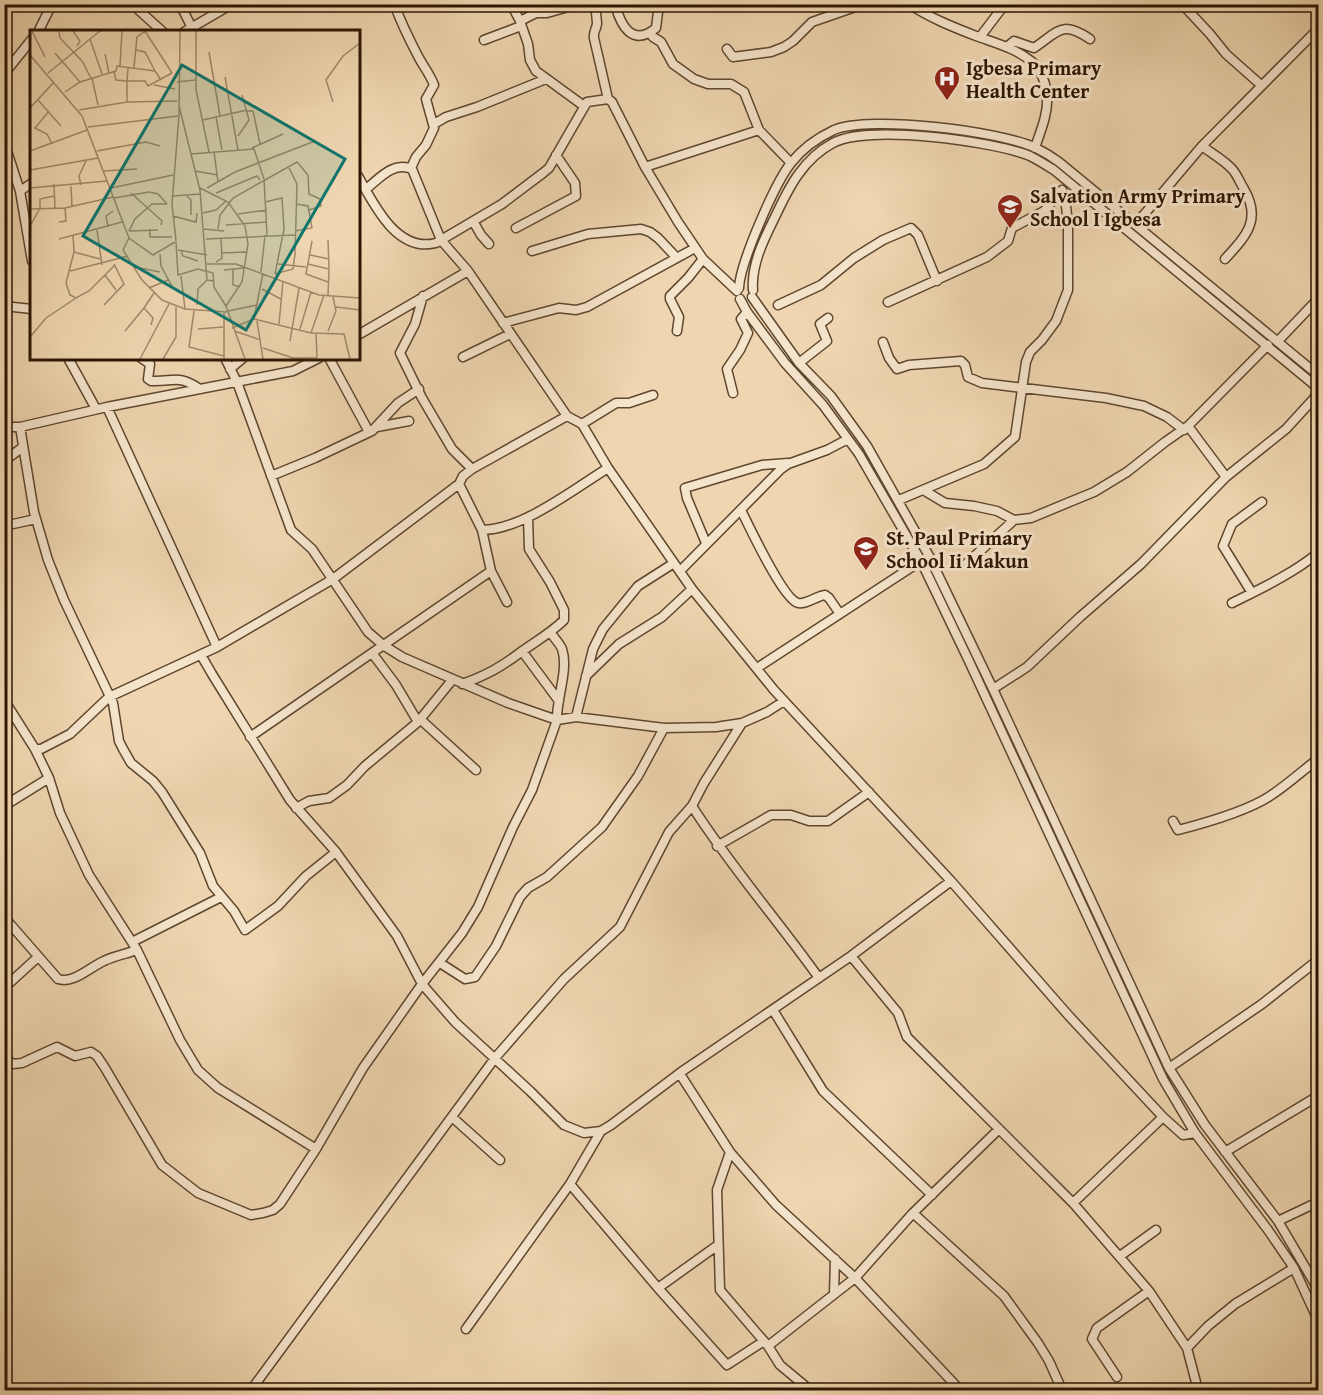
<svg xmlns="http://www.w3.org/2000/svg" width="1323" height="1395" font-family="'Gentium Book Plus',serif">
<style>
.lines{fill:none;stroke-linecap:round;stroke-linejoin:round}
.minor-casing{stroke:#5e462e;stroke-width:11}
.minor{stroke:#f5e4cc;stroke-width:8}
.labels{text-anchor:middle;stroke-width:6;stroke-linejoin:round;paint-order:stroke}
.poi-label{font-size:20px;font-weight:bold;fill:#2d1602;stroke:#f5e4cc;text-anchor:start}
.inset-road{fill:none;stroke:#a1896a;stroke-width:1.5}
.view{fill:#0f766e;fill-opacity:0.15;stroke:#0f766e;stroke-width:3}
.inset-edge{fill:none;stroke:#2d1602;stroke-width:3}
</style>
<rect width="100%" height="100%" fill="#efd6b0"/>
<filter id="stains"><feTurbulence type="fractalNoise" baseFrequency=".00333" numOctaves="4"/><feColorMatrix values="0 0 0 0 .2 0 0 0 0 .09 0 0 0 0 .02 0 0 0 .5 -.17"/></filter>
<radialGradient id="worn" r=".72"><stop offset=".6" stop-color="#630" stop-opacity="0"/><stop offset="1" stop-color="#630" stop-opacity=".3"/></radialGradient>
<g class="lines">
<defs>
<path id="minor" d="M132 4 163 32
M180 4 191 26
M394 4C401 22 409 39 418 56 423 66 430 74 434 85L426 99 434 128 426 145 416 157 411 168
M511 4 520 21 528 44 530 60 536 71 584 106
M596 4C595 11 597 18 597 24 596 30 593 32 594 38L608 99
M615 4C621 27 633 47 656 28L659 4
M909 4C930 18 953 27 976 36 995 43 1015 48 1031 61 1041 68 1047 86 1047 98 1048 115 1040 132 1035 148
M1182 4 1210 34 1226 54 1261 85
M520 21 536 13H547L579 4
M38 32 52 4
M184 32 232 4
M650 33 653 37 661 42 673 64 694 79 708 84H731L744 92 759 130 791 163
M980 37 1005 4
M484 40 521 26
M1007 47 1014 41 1034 48C1059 31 1062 20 1090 39
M727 49 733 57 771 52 784 47 793 41 812 22 864 4
M4 74 32 39
M434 124 446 117 477 107 546 79
M4 142 20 191 32 261
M1202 146C1211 153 1224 160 1232 169 1237 174 1240 183 1244 189 1262 220 1246 236 1225 259
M645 167 759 130
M358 176C374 205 397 253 436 243L502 204 543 173 549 168 587 102 608 99 612 102 645 167 678 222 703 259 737 291
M366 189C379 179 393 161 412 169L441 240 468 271 567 416 582 424 608 468 692 589 774 690 951 881 1069 1016 1163 1117 1183 1135 1195 1133
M20 191 32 183
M473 221 481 235 489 244
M1136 224 1202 146 1318 29
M516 228 576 196 575 183 556 155
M532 251 588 234 641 229 650 232 658 238 676 257
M739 288C740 263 775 183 791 163 802 149 819 137 834 130 870 115 1000 131 1036 148 1044 152 1052 157 1059 162L1318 375
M753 290C751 265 764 239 775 217 789 187 803 159 833 143 866 124 994 141 1030 156 1038 160 1046 165 1054 170L1318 388
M423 296 415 324 400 353 422 398 452 449 472 469
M752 297 799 363 831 396 867 446 929 556 993 689 1169 1068 1205 1125 1278 1221 1318 1289
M740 299 747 312 785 363 823 405 859 454 921 561 968 659 1163 1079 1195 1133 1268 1230 1294 1268 1318 1320
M888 302 987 257 1008 241 1012 228 1044 211 1062 190
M778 305 821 285 854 258 883 240 911 228 918 235 937 281
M4 306 32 309
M503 323 559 308 576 310 587 307 695 248
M677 331 679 317 670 299V296L688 278 703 259
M358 335 468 271
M1278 341 1318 299
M883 342 889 358 897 369 909 365 961 361 965 365 968 377 982 383 1106 398 1144 406 1167 417 1184 430
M463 357 510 334
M68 358 96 409
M141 358 150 364 148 379 151 381C174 382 178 374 200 389
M225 358 237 382 291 530 312 549 368 632 383 645 402 657 508 703 557 720 576 717 664 728 716 727 742 723 767 712 784 701
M329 358 369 432
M799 363 827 341 820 324 828 318
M230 369 243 358
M733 393 727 369 740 350 748 333 741 319 747 312
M107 407 217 647
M582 424 616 403H629L653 395
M1188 426 1226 477
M4 427H20L107 407 293 371 319 358
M20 427 34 512 48 560 64 600 113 703 119 741 123 749 131 763 153 781 162 792 200 853 213 886 234 911 245 930 278 906 306 876 336 852
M377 427 409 421
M4 461 23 447
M271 476 315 458 372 431 398 403 419 389
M459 484 482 530 491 571 507 602
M925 491 945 503 974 506 997 511 1014 520 1031 518 1072 501 1094 492 1127 472 1165 442 1188 426 1268 345
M899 500 984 464 1015 437 1026 362 1030 352 1042 340 1056 321 1068 290V224L1066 206 1061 191
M741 510C749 526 783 599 798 603 805 605 817 596 825 595L829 598 840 614
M4 526 36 519
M482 530C522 530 574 489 608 468
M706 543 687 498 685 488 762 465 788 463
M967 563 1014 520
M680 571 781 469 788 464 827 450 848 439
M1252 593 1223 546 1232 524 1262 502
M1232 603C1262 588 1292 574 1318 553
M522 651 559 701
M372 653 396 685 418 722
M201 655 212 674 290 800 336 852 397 936 422 984 455 1022 530 1091 564 1125 584 1133 601 1131 611 1125 684 1070 851 956 951 881
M757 668 921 561
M586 676 619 644 662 617 692 589
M462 684C487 675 501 667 521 652 536 641 551 633 564 620V610L550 582 529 549 528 518
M993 689 1027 667 1080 617 1141 564 1226 477 1286 429 1318 394
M4 700 35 749 49 778 60 813 89 875 137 950 180 1040 198 1070 218 1088 316 1149
M576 717 593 649 603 629 638 586 674 563
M420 719 476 770
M250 737 491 571
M35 749H41L70 734 109 697 217 647 333 579 459 484 463 476 472 469 567 416
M4 806 49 778
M692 806C730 866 777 919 819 978
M296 808 309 801 329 798 347 785 365 766 418 722 453 679
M1173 821 1178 830C1205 823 1247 811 1270 796 1287 785 1302 771 1318 759
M717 846 771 815H791L809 821H828L869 792
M4 917 58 979C74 984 90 967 104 961 114 956 126 954 137 950
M132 942 221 897
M851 956 898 1013 907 1037 1073 1203 1149 1291 1187 1348 1198 1390
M440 963 465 979 475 977 496 946 520 897 528 888 547 877 602 827 638 776 664 728
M4 988 38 957
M773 1010 823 1091 932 1195
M4 1057 13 1064 22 1063 57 1047 75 1056 91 1052 97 1056 105 1068 162 1165 198 1193 251 1215 263 1213 273 1210 280 1204 316 1149 363 1068 422 984 462 933 478 907 513 827 532 790 557 720C556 700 569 669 562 649 560 644 554 638 551 633
M1169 1068 1262 1004 1318 960
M680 1074 730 1152 776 1205 855 1278 960 1390
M452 1117 500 1160
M730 1152 717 1190 720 1290 768 1346 780 1365 810 1390
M1225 1152 1318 1096
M570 1184 658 1288 727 1365 764 1341
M1073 1203 1163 1117
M913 1213 1004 1296 1038 1343 1049 1361 1062 1390
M1278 1221 1318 1202
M1120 1256 1156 1230
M658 1288 718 1245
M834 1294 835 1259
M466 1329 570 1184 601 1131
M768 1346 855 1278 913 1213 998 1130
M1187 1348 1208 1326 1235 1304 1294 1268
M1117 1377 1092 1339 1097 1328 1149 1291
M251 1390 495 1058 564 979 620 927 669 832 692 806 704 783 742 723"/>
</defs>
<use href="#minor" class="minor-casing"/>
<use href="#minor" class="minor"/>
</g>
<defs>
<symbol id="hospital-pin" viewBox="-11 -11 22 30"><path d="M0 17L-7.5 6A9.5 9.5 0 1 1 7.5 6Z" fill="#8f2418" stroke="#f5e4cc"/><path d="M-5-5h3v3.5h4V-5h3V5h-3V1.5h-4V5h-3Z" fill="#fff"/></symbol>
<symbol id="school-pin" viewBox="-11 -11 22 30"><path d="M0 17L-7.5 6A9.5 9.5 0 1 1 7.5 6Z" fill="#8f2418" stroke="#f5e4cc"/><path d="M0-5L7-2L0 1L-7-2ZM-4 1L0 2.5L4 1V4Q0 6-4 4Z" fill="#fff"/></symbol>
</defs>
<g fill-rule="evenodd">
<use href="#hospital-pin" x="932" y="64" width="30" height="40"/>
<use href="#school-pin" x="995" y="192" width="30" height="40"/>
<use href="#school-pin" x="851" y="534" width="30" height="40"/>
</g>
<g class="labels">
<g class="poi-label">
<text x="966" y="75">Igbesa Primary<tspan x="966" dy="23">Health Center</tspan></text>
<text x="1030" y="203">Salvation Army Primary<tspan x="1030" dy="23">School I Igbesa</tspan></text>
<text x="886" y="545">St. Paul Primary<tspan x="886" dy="23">School Ii Makun</tspan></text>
</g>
</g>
<g transform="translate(30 30)">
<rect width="330" height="330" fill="#efd6b0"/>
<path class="inset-road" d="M2 1 15 27M29 1 30 8 52 31 61 48M43 1 50 11 47 16M115 1 142 43M166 1V60L179 122M60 9 72 44M106 20 115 22 125 41M179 22 190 86M25 23 50 52M75 24 79 43M0 25 52 86 99 208 123 225 145 212M90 36 92 1M104 37 107 7 115 1M98 38 97 51H115L118 56 142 43M84 42 86 50 97 51V72M18 43 70 1M195 47 208 120M62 48 68 75M147 52 165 50M124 55 145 59M35 62 50 52 86 41 87 36 125 41 131 50M8 70 31 96M303 72 296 50 313 26 330 13M149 76 170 160 177 250 184 251M0 78 24 52M49 80 97 72 147 71M19 81 5 98 17 104 22 114M217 81H223L230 114M186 87 192 120M173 90 217 80M58 97 148 86M208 106 219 90 212 65M222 118 253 104M0 121 57 100M67 121 116 112 130 116M184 122 188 152M161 124 224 119 234 149 237 205M0 140 68 128M74 141 107 139M165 141 188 145M24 154 25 179M51 155 49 146 56 131M41 156 42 177M0 158 77 151M81 158 143 145M170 158 198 172 215 196 218 214 212 252 196 276M177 158 205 142 285 111M101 163 132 191 131 195M186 163 227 146 230 150M156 165 161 170V185M142 166 170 164M84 168 119 162 128 164 137 174M235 172 252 168 254 199 245 244M0 179 35 178 83 167M10 180V169L24 166M173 183 186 180 196 171M208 184 237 180M143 186 166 192 167 183M29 192 36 191 35 178M196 195 237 192M0 196 9 180M78 197 76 186 83 181M120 199V207H142M174 199 194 201M188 199 190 185 203 168 267 132 278 145 279 164 290 169 291 176 279 180M67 200 72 235M99 201 105 189 122 174H137M99 201 128 200M265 201 282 198 278 176 266 174M43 205 44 222 36 253 40 265 46 268 59 261 85 235M99 208 93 220 112 250 132 270 155 279 197 282M29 209 92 192M176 209 265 205M298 210 299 238M146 211 142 174 149 85 150 1M282 211 276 244 298 252M146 212 148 245 168 239 183 243 184 257 196 276 215 329M148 220 177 225M151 221 153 226 168 231M44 222 70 229M192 223 216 222M130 224 131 236 143 258M280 225 299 229M186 232 192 228 191 209M177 234H206L289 265 330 268M248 234 276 237M278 234 299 239 298 266M105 237 130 242M194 240 214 238M203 240V255L210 257M40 241 98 226M231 242 235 205M245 244 263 239 265 224 267 154 258 136M75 245 86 260M151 246 155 279M119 258 138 250M232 259 251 269M74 275 94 254 84 234M167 275 168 259 177 250M306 277 330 280M164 281 159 317 194 326M198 281 227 275M224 289 233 243M227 291 233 329M249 294 253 251M121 295 123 288 114 278 124 263M202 298 224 289 281 303 314 304 320 329M168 299 193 297M270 299 281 262M95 301 114 278M204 301 231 310M298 301 306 281 303 267M281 303 294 265M286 303 287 328M0 307 16 288 46 268M260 311 269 258M233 318 263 328H287M110 329 139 274M133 329 146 307V277M194 329V283"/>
<path class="view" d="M152 35 315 129 216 300 53 206Z"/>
<rect width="330" height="330" class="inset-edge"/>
</g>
<rect width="1323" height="1395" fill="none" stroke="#efd6b0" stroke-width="24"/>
<rect x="6" y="6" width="1311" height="1383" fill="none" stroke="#2d1602" stroke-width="3"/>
<rect x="12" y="12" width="1299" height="1371" fill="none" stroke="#2d1602" stroke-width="1.5"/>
<rect width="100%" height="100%" filter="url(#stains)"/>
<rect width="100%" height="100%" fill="url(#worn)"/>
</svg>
